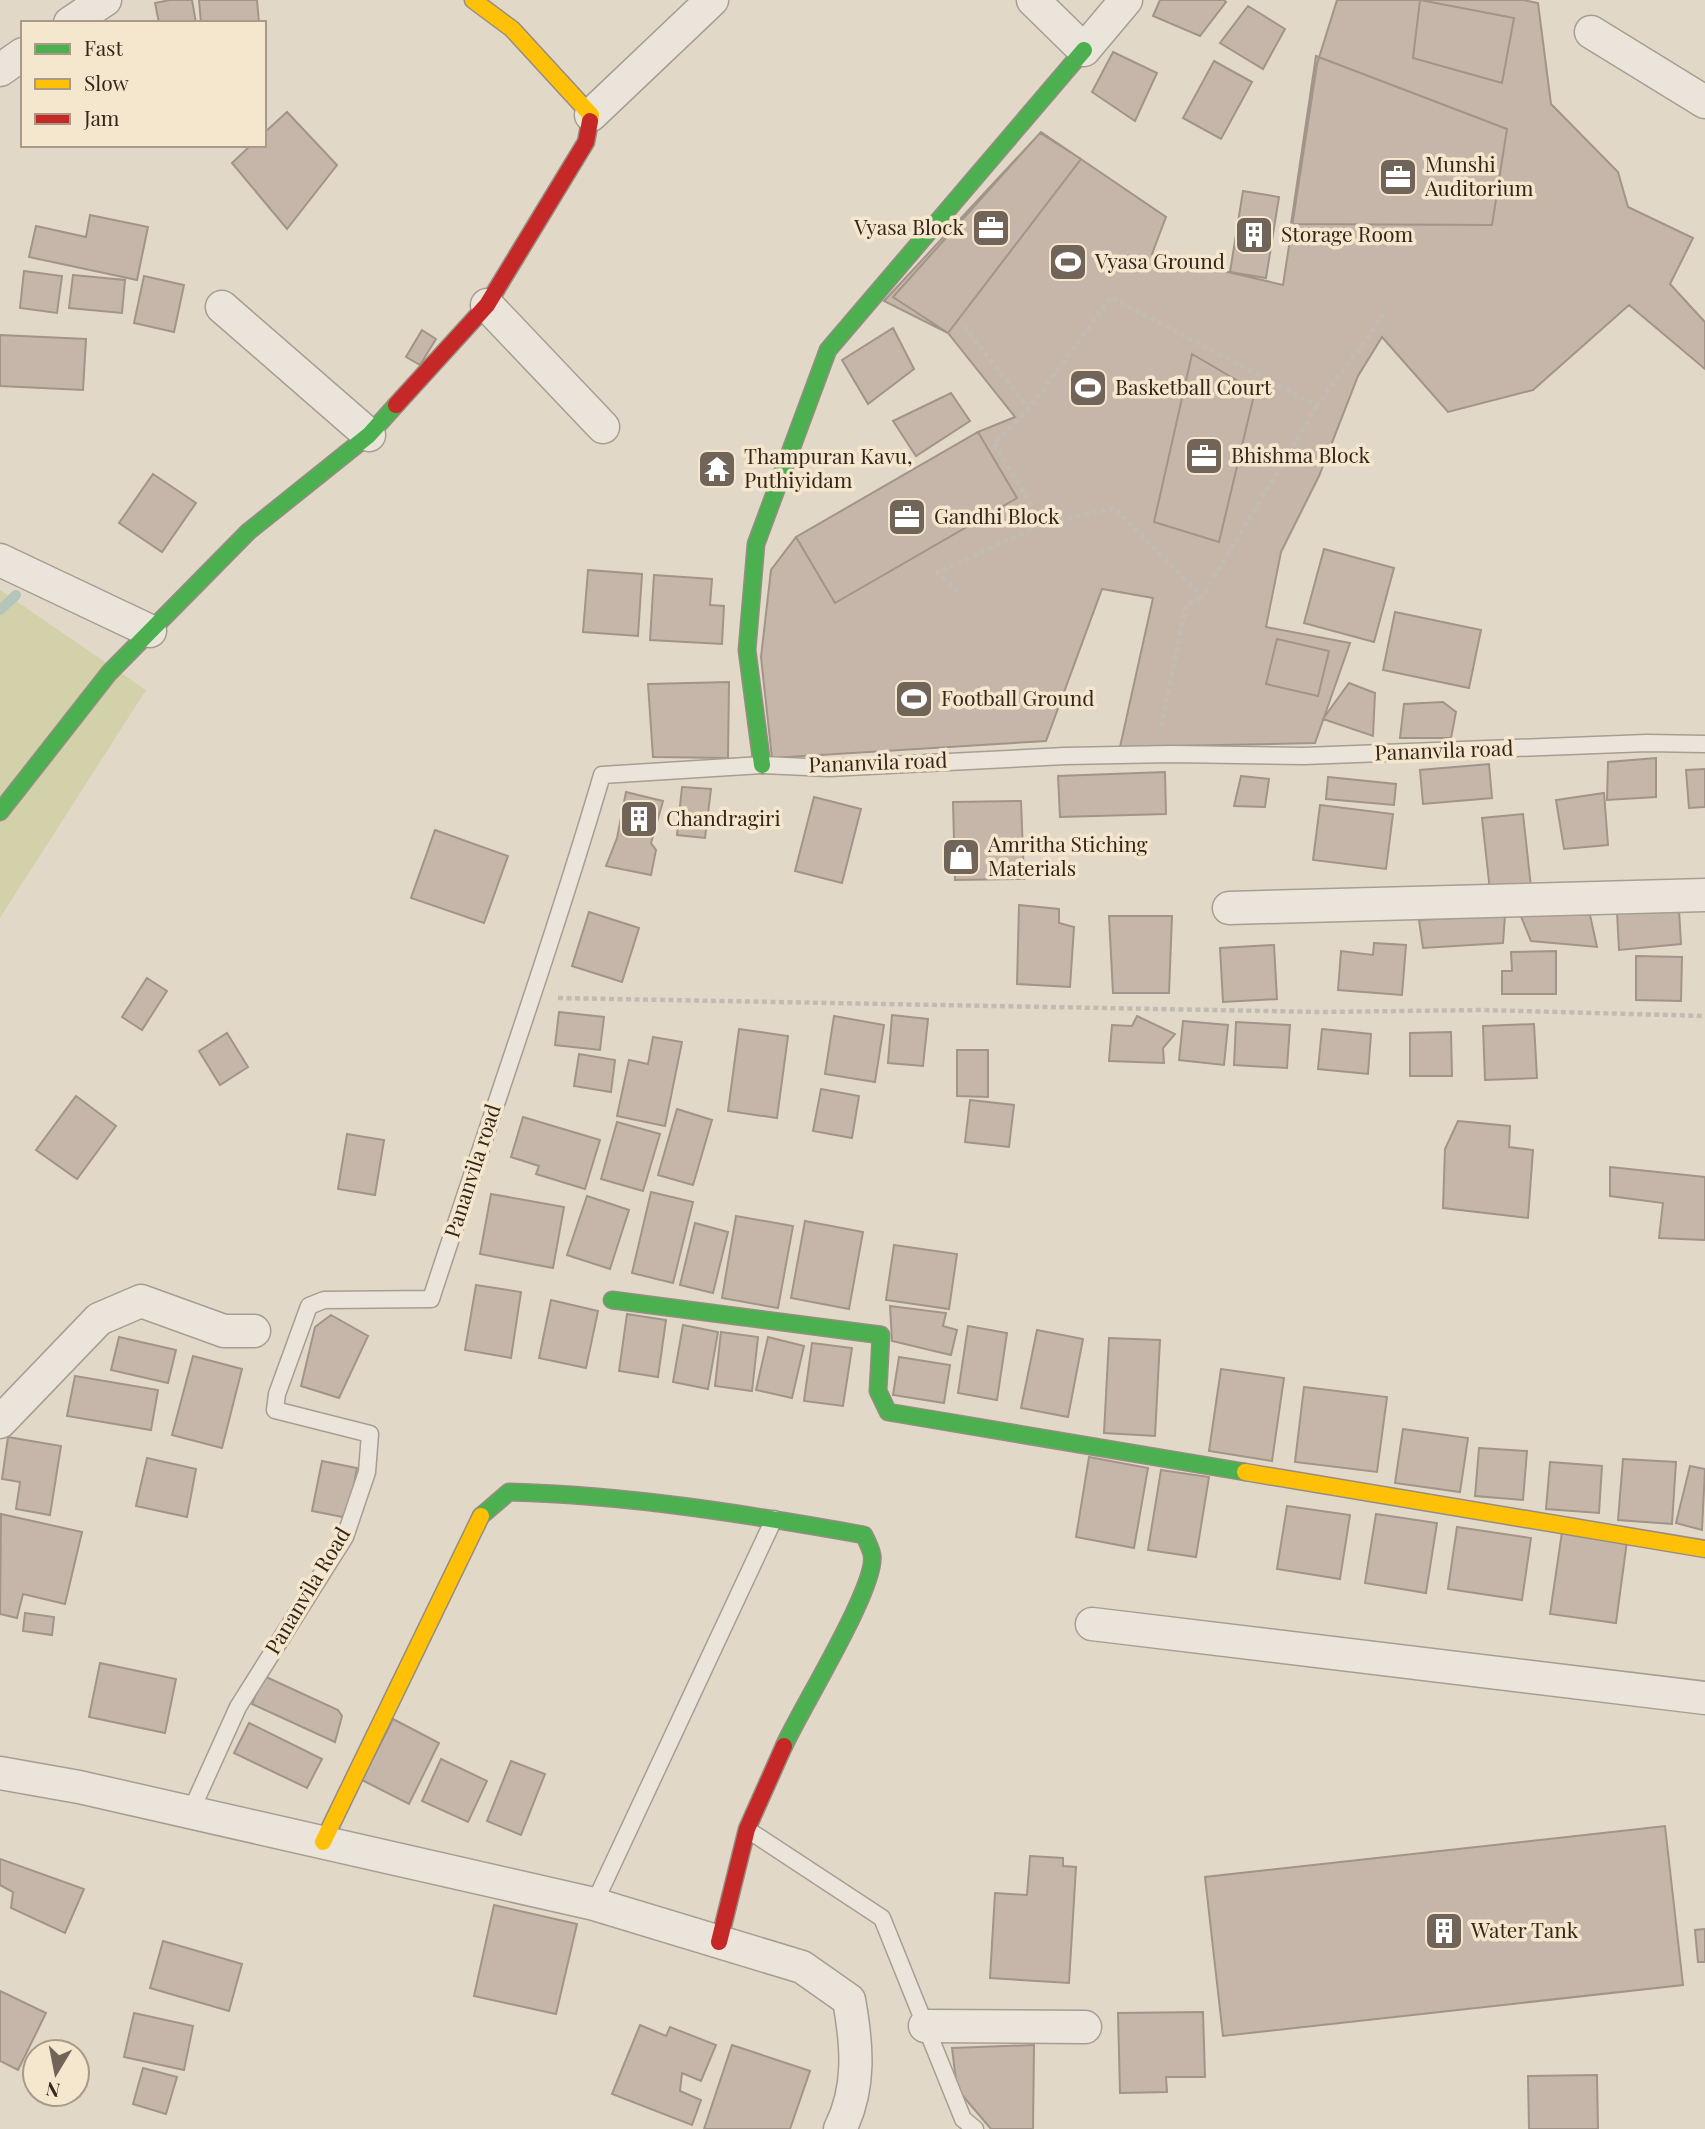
<svg xmlns="http://www.w3.org/2000/svg" width="1705" height="2129" font-family="'Playfair Display',serif">
<style>
.green{fill:#d3d1aa}
.lines{fill:none;stroke-linecap:round;stroke-linejoin:round}
.stream{stroke:#b4c6ba;stroke-width:10}
.building{fill:#c5b6a9;stroke:#a29488;stroke-width:2}
.lane-casing{stroke:#a79e92;stroke-width:19}
.street-casing{stroke:#a79e92;stroke-width:35}
.fast-casing{stroke:#968d82;stroke-width:19}
.slow-casing{stroke:#968d82;stroke-width:19}
.jam-casing{stroke:#968d82;stroke-width:19}
.path{stroke:#c2bbb2;stroke-width:4.5;stroke-dasharray:5 3.5;stroke-linecap:butt}
.lane{stroke:#eae4da;stroke-width:16}
.street{stroke:#eae4da;stroke-width:32}
.fast{stroke:#4caf50;stroke-width:16}
.slow{stroke:#ffc107;stroke-width:16}
.jam{stroke:#c62828;stroke-width:16}
.labels{text-anchor:middle;stroke-width:7;stroke-linejoin:round;paint-order:stroke}
.poi-label{font-size:21px;fill:#34261b;stroke:#f5e7cd;text-anchor:start}
.street-label{font-size:21px;fill:#34261b;stroke:#f5e7cd}
</style>
<rect width="100%" height="100%" fill="#e2d8c8"/>
<path class="green" d="M0 590 146 690 0 918Z"/>
<g class="lines">
<path class="stream" d="M0 610 16 595"/>
</g>
<path class="building" d="M170 0H192L196 23H159L155 3Z
M199 0H257L259 23H201Z
M1160 0H1224L1226 2 1200 36 1153 16Z
M1337 0H1523L1538 3 1551 104 1618 172 1628 207 1693 238 1670 284 1705 322V369L1629 305 1533 390 1448 412 1382 337 1358 376 1319 476 1281 552 1266 627 1350 643 1315 743 1120 747 1153 598 1102 589 1046 741 772 758 761 657 771 570 796 537 978 432 1015 417 948 333 884 301 1041 132 1166 217 1152 254 1283 285 1317 64Z
M1420 0 1514 18 1502 83 1413 58Z
M1248 6 1285 29 1263 69 1220 43Z
M1113 52 1157 73 1135 121 1092 92Z
M1316 56 1507 129 1492 225 1291 224Z
M1214 61 1252 82 1221 139 1183 118Z
M287 112 337 165 287 229 232 163 251 145H264V133Z
M1040 133 1081 159 948 333 893 297Z
M1243 191 1279 197 1266 278 1230 272Z
M90 215 148 227 137 280 29 257 36 226 86 237Z
M24 271 62 276 57 313 20 308Z
M73 275 125 280 122 313 69 308Z
M144 276 184 285 174 332 134 323Z
M893 328 914 369 868 404 842 360Z
M422 330 436 339 420 365 406 357Z
M0 335 86 339 83 390 0 386Z
M1192 354 1255 391 1219 542 1154 522Z
M951 393 970 421 916 456 893 421Z
M978 432 1017 498 835 603 796 537Z
M153 474 196 503 162 552 119 523Z
M1324 549 1394 568 1374 642 1304 623Z
M588 570 642 574 638 636 583 632Z
M654 575 712 579 710 605 724 606 722 644 650 640Z
M1395 612 1481 630 1469 688 1383 670Z
M1277 639 1329 651 1318 696 1266 684Z
M729 682 728 758 653 757 648 684Z
M1349 683 1375 693 1373 736 1323 719Z
M1443 702 1456 712 1451 738H1400L1404 704Z
M1656 758V797L1607 800 1608 762Z
M1489 764 1492 798 1423 804 1420 770Z
M1705 769V807L1689 808 1686 770Z
M1165 772 1166 814 1060 817 1058 776Z
M1241 776 1269 779 1265 807 1234 806Z
M1328 777 1396 784 1394 805 1326 799Z
M682 787 711 789 705 838 677 835Z
M626 792 663 801 651 843 656 850 651 875 606 866 617 838Z
M1604 793 1608 845 1564 849 1556 800Z
M814 797 861 809 842 883 795 871Z
M1021 801 1024 879 955 880 953 802Z
M1320 805 1393 814 1386 869 1313 860Z
M1523 814 1531 887 1490 891 1482 818Z
M435 830 508 856 484 923 411 898Z
M1019 905 1059 909V923L1074 927 1070 987 1017 984Z
M1679 910 1681 944 1619 950 1617 912Z
M589 912 639 928 622 982 572 966Z
M1520 914 1590 915 1597 947 1531 941Z
M1505 915 1503 943 1423 948 1419 920Z
M1109 916H1172L1169 993H1113Z
M1374 943 1406 945 1402 995 1338 990 1341 951 1373 955Z
M1274 945 1277 999 1223 1002 1220 948Z
M1556 951V994H1502V971H1512L1511 952Z
M1636 956 1682 957 1681 1001 1636 1000Z
M147 978 167 991 142 1030 122 1017Z
M559 1012 604 1017 600 1050 555 1045Z
M892 1015 928 1019 923 1066 888 1063Z
M834 1016 884 1025 875 1082 825 1074Z
M1137 1016 1175 1034 1163 1048 1164 1063 1109 1061 1112 1025 1132 1026Z
M1183 1021 1228 1025 1224 1065 1179 1060Z
M1236 1022 1290 1025 1287 1068 1234 1065Z
M1534 1024 1537 1078 1485 1080 1483 1026Z
M739 1029 788 1036 777 1118 728 1111Z
M1322 1029 1371 1034 1368 1074 1318 1069Z
M1451 1032 1452 1076H1410V1033Z
M227 1033 248 1067 220 1085 199 1051Z
M653 1037 682 1042 665 1126 617 1116 629 1060 648 1064Z
M957 1050H988V1097L957 1096Z
M579 1054 615 1060 611 1092 574 1086Z
M821 1089 859 1096 852 1138 813 1131Z
M76 1096 116 1126 77 1179 36 1150Z
M970 1100 1014 1105 1009 1147 965 1142Z
M677 1109 712 1120 693 1185 658 1175Z
M523 1117 600 1140 585 1189 536 1174 539 1166 511 1157Z
M1458 1121 1510 1126 1509 1147 1533 1150 1528 1218 1443 1208 1445 1149Z
M617 1122 660 1134 643 1191 601 1179Z
M347 1134 384 1140 375 1195 338 1189Z
M1610 1167 1705 1177V1240L1659 1238 1663 1203 1610 1196Z
M651 1192 693 1202 673 1283 632 1273Z
M491 1194 564 1207 553 1268 480 1254Z
M587 1196 629 1210 610 1269 567 1255Z
M736 1216 793 1226 778 1308 722 1298Z
M805 1221 863 1232 849 1309 791 1298Z
M695 1223 728 1232 713 1293 680 1285Z
M894 1245 957 1254 949 1309 886 1300Z
M476 1285 521 1292 511 1358 465 1350Z
M551 1300 598 1311 586 1368 539 1358Z
M890 1306 946 1313 943 1326 957 1330 951 1355 892 1341Z
M627 1314 666 1320 658 1377 619 1371Z
M331 1315 368 1336 339 1398 301 1386 315 1327Z
M683 1325 718 1332 708 1389 673 1382Z
M968 1326 1007 1333 997 1400 958 1393Z
M1037 1330 1083 1339 1068 1417 1021 1408Z
M721 1332 758 1337 752 1391 715 1386Z
M119 1337 176 1350 168 1383 111 1370Z
M768 1337 804 1346 792 1398 756 1390Z
M1109 1338 1160 1340 1155 1436 1104 1433Z
M812 1343 852 1348 843 1406 804 1401Z
M193 1356 242 1369 222 1448 172 1435Z
M899 1357 950 1365 944 1403 893 1395Z
M1221 1369 1284 1378 1272 1461 1209 1451Z
M75 1376 158 1390 151 1430 67 1416Z
M1304 1387 1387 1397 1377 1472 1295 1462Z
M1403 1429 1468 1438 1460 1492 1395 1483Z
M8 1437 61 1446 50 1515 16 1509 20 1482 2 1479Z
M1479 1448 1527 1451 1523 1500 1475 1496Z
M1089 1457 1148 1468 1134 1548 1076 1537Z
M147 1458 196 1469 187 1517 136 1506Z
M1623 1459 1676 1462 1672 1524 1618 1520Z
M322 1461 357 1468 348 1518 312 1511Z
M1550 1462 1602 1466 1599 1513 1546 1509Z
M1690 1466 1705 1469 1702 1530 1676 1523Z
M1161 1470 1209 1477 1196 1557 1148 1550Z
M1287 1506 1350 1515 1340 1579 1277 1569Z
M1 1514 82 1532 65 1604 23 1594 17 1618 0 1614Z
M1376 1514 1437 1523 1426 1593 1365 1583Z
M1457 1527 1531 1538 1522 1600 1448 1589Z
M1562 1532 1627 1541 1616 1623 1550 1614Z
M25 1613 54 1617 52 1635 23 1631Z
M100 1663 176 1679 165 1733 89 1717Z
M264 1676 338 1710 342 1716 335 1742 252 1704Z
M393 1719 439 1743 409 1804 362 1780Z
M249 1723 322 1759 307 1788 234 1753Z
M441 1759 487 1781 468 1822 422 1801Z
M511 1761 545 1774 521 1835 487 1821Z
M1665 1826 1683 1985 1223 2036 1205 1877Z
M1030 1856 1063 1858V1866L1076 1867 1069 1983 990 1978 995 1893 1027 1895Z
M0 1859 84 1889 65 1933 11 1908 13 1892 0 1885Z
M494 1905 577 1924 556 2014 474 1996Z
M1705 1929V1962H1698L1695 1930Z
M163 1941 242 1964 229 2011 150 1988Z
M0 1991 46 2013 18 2070 0 2061Z
M1203 2012 1205 2077H1166L1167 2092 1120 2093 1118 2013Z
M134 2013 193 2026 184 2070 124 2057Z
M640 2025 666 2036 670 2027 716 2045 701 2081 682 2073 680 2091 701 2100 692 2125 612 2094Z
M732 2045 810 2071 790 2129H704Z
M1034 2045 1033 2129H991L957 2089 952 2048Z
M143 2068 177 2077 166 2114 133 2104Z
M1597 2075 1598 2129H1529L1528 2076Z"/>
<g class="lines">
<defs>
<path id="lane" d="M191 1811 238 1707 345 1537 367 1472 370 1434 275 1410 277 1394 309 1306 324 1300 431 1299C488 1124 550 951 602 775L762 765 829 768 1065 756 1172 754 1304 756 1647 743 1705 744
M748 1830 882 1918 963 2119 975 2129
M594 1904 774 1519"/>
<path id="street" d="M1033 0 1084 50 1126 0
M70 23 105 0
M1591 32 1705 102
M0 70 23 54
M591 115 712 0
M487 305 603 427
M222 307 369 435
M0 560 150 631
M1229 908 1705 895
M0 1422 99 1319 141 1301 224 1331H254
M1092 1624 1705 1698
M0 1773 79 1787 594 1904 802 1967 849 2000C857 2044 861 2088 840 2129
M925 2026 1085 2027"/>
<path id="fast" d="M762 765 747 650 756 544 828 350 1084 50
M0 812 109 673 248 532 369 435 396 405
M612 1300 881 1335 878 1391 888 1412 1245 1472
M481 1516 509 1492C629 1495 746 1514 864 1535 867 1541 871 1549 872 1555 878 1585 800 1710 784 1746"/>
<path id="slow" d="M473 0 512 29 591 115 590 121
M1245 1472 1705 1549
M323 1842 481 1516"/>
<path id="jam" d="M396 405 487 305 586 142 590 121
M719 1942 747 1829 784 1746"/>
</defs>
<use href="#lane" class="lane-casing"/>
<use href="#street" class="street-casing"/>
<use href="#fast" class="fast-casing"/>
<use href="#slow" class="slow-casing"/>
<use href="#jam" class="jam-casing"/>
<path class="path" d="M964 326 1029 409
M1317 406 1202 597 1115 508 1043 524 994 443 1029 409 1111 297 1317 406 1385 313
M958 592 937 572 1043 524
M1161 727 1186 605 1202 597
M558 998 1321 1012 1484 1010 1705 1016"/>
<use href="#lane" class="lane"/>
<use href="#street" class="street"/>
<use href="#fast" class="fast"/>
<use href="#slow" class="slow"/>
<use href="#jam" class="jam"/>
</g>
<defs>
<symbol id="office-square" viewBox="-11 -11 22 22"><rect x="-9" y="-9" width="18" height="18" rx="4" fill="#716458" stroke="#f5e7cd"/><path d="M-6-3h4V-5.5h4V-3h4V5H-6ZM-1-4.5V-3h2v-1.5ZM-6 0V1H6V0Z" fill="#fff"/></symbol>
<symbol id="building-square" viewBox="-11 -11 22 22"><rect x="-9" y="-9" width="18" height="18" rx="4" fill="#716458" stroke="#f5e7cd"/><path d="M-4-6H4V6H1V3H-1V6H-4ZM-2.5-4.3h1.7v1.8h-1.7ZM.8-4.3h1.7v1.8H.8ZM-2.5-1h1.7V.8h-1.7ZM.8-1h1.7V.8H.8Z" fill="#fff"/></symbol>
<symbol id="stadium-square" viewBox="-11 -11 22 22"><rect x="-9" y="-9" width="18" height="18" rx="4" fill="#716458" stroke="#f5e7cd"/><path d="M0-5a6.5 5 0 1 0 0 10a6.5 5 0 1 0 0-10ZM-3.5-1.8h7v3.6h-7Z" fill="#fff"/></symbol>
<symbol id="temple-square" viewBox="-11 -11 22 22"><rect x="-9" y="-9" width="18" height="18" rx="4" fill="#716458" stroke="#f5e7cd"/><path d="M0-6L5-2H3V0L6.5 2.5H4V6H1.5V3h-3V6H-4V2.5H-6.5L-3 0V-2H-5Z" fill="#fff"/></symbol>
<symbol id="shop-square" viewBox="-11 -11 22 22"><rect x="-9" y="-9" width="18" height="18" rx="4" fill="#716458" stroke="#f5e7cd"/><path d="M-5-2.5h2.3a2.7 3.5 0 0 1 5.4 0H5L5.5 6h-11ZM-1.5-2.5h3a1.5 2.3 0 0 0-3 0Z" fill="#fff"/></symbol>
</defs>
<g fill-rule="evenodd">
<use href="#office-square" x="1376" y="155" width="44" height="44"/>
<use href="#office-square" x="969" y="206" width="44" height="44"/>
<use href="#building-square" x="1232" y="213" width="44" height="44"/>
<use href="#stadium-square" x="1046" y="240" width="44" height="44"/>
<use href="#stadium-square" x="1066" y="366" width="44" height="44"/>
<use href="#office-square" x="1182" y="434" width="44" height="44"/>
<use href="#temple-square" x="695" y="447" width="44" height="44"/>
<use href="#office-square" x="885" y="495" width="44" height="44"/>
<use href="#stadium-square" x="892" y="677" width="44" height="44"/>
<use href="#building-square" x="617" y="797" width="44" height="44"/>
<use href="#shop-square" x="939" y="835" width="44" height="44"/>
<use href="#building-square" x="1422" y="1909" width="44" height="44"/>
</g>
<g class="labels">
<g class="poi-label">
<text x="1425" y="172">Munshi<tspan x="1425" dy="24">Auditorium</tspan></text>
<text x="964" y="235" text-anchor="end">Vyasa Block</text>
<text x="1281" y="242">Storage Room</text>
<text x="1095" y="269">Vyasa Ground</text>
<text x="1115" y="395">Basketball Court</text>
<text x="1231" y="463">Bhishma Block</text>
<text x="744" y="464">Thampuran Kavu,<tspan x="744" dy="24">Puthiyidam</tspan></text>
<text x="934" y="524">Gandhi Block</text>
<text x="941" y="706">Football Ground</text>
<text x="666" y="826">Chandragiri</text>
<text x="988" y="852">Amritha Stiching<tspan x="988" dy="24">Materials</tspan></text>
<text x="1471" y="1938">Water Tank</text>
</g>
<g class="street-label">
<text transform="translate(1444 751) rotate(-2)" y="7">Pananvila road</text>
<text transform="translate(878 763) rotate(-2)" y="7">Pananvila road</text>
<text transform="translate(473 1171) rotate(-72)" y="7">Pananvila road</text>
<text transform="translate(308 1591) rotate(-59)" y="7">Pananvila Road</text>
</g>
</g>
<rect x="21" y="21" width="245" height="126" fill="#f5e7cd" stroke="#a89a86" stroke-width="2"/>
<rect x="35" y="44" width="35" height="10" fill="#4caf50" stroke="#a89a86" stroke-width="2"/>
<text x="84" y="56" font-size="21" fill="#34261b">Fast</text>
<rect x="35" y="79" width="35" height="10" fill="#ffc107" stroke="#a89a86" stroke-width="2"/>
<text x="84" y="91" font-size="21" fill="#34261b">Slow</text>
<rect x="35" y="114" width="35" height="10" fill="#c62828" stroke="#a89a86" stroke-width="2"/>
<text x="84" y="126" font-size="21" fill="#34261b">Jam</text>
<g transform="translate(56 2073) rotate(190)"><circle r="33" fill="#f5e7cd" stroke="#a89a86" stroke-width="2"/>
<path d="M0-5L12 26L0 18L-12 26Z" fill="#716458"/>
<text y="-10" font-size="19" font-weight="bold" text-anchor="middle" fill="#34261b">N</text>
</g>
</svg>
